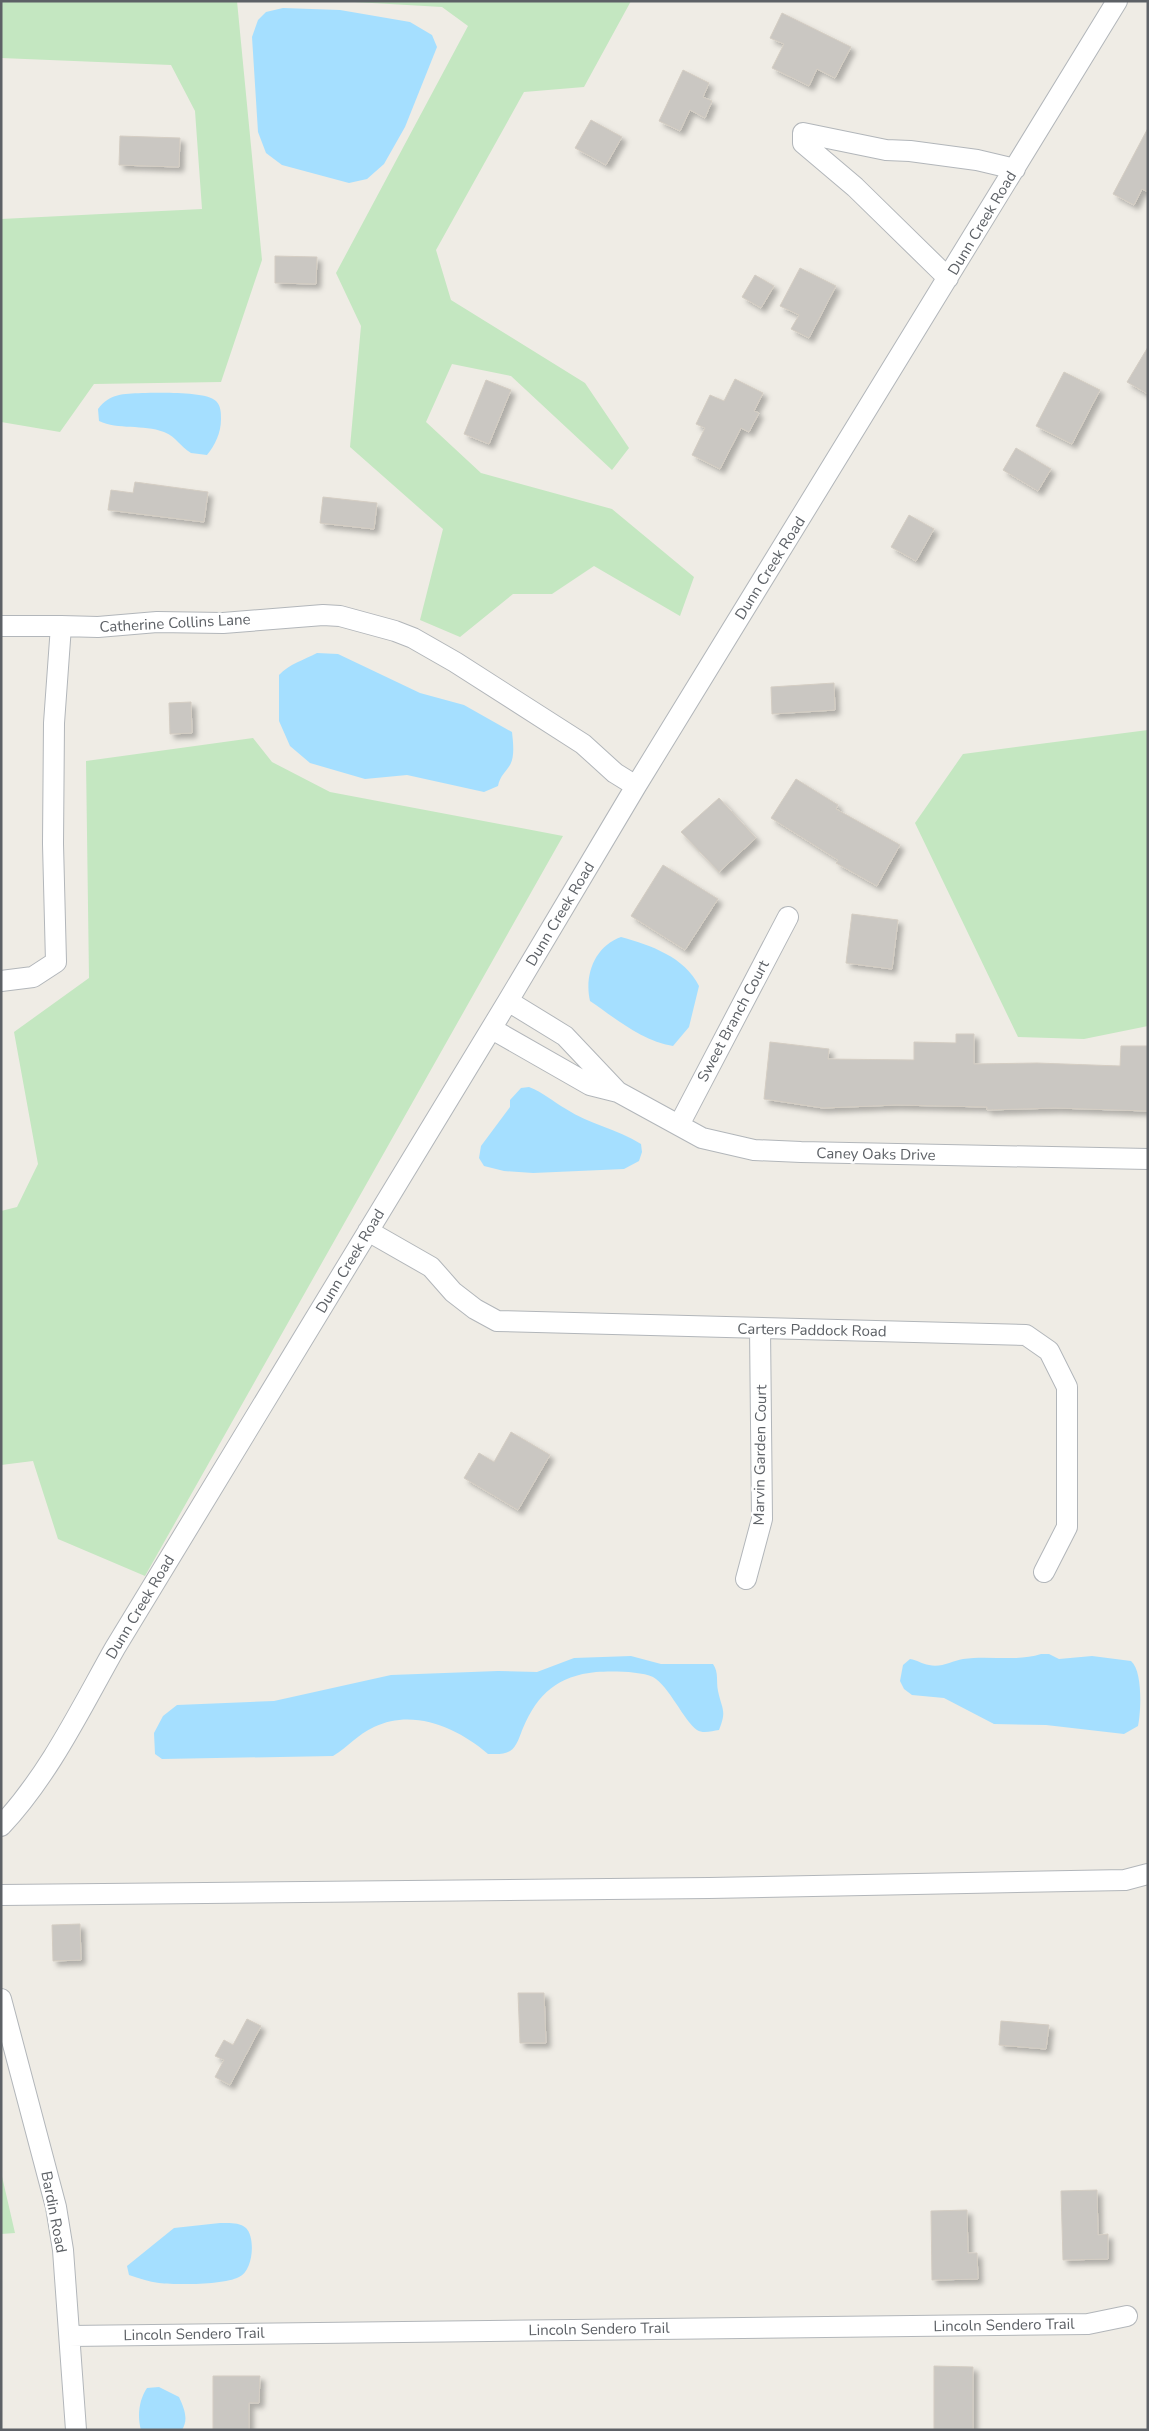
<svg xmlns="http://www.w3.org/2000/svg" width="1149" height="2431" font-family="'Nunito Sans',sans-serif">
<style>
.green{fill:#c4e7c1}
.water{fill:#a5dfff}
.building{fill:#cac7c2;stroke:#d4cdc3;filter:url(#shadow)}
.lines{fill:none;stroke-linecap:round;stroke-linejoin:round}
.minor-casing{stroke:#b2b6ba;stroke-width:22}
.minor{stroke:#fff;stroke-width:20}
.labels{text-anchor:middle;stroke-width:5;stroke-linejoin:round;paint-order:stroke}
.street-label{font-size:15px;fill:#5d6166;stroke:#fff}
</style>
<defs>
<filter id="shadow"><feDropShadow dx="4.5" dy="4.5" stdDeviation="2.5" flood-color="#0004"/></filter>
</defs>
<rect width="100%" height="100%" fill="#efece5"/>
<path class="green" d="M1 1H237L262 260 221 382 94 384 60 432 1 422V219L202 209 195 111 171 65 1 58Z
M337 1H631L584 87 524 92 436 250 451 300 585 383 629 448 612 470 511 376 452 364 426 422 481 473 612 509 694 577 680 616 594 566 552 594H513L460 637 420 620 443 529 350 447 361 326 336 273 468 26 442 7Z
M1148 730V1026L1084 1039 1018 1037 915 823 963 754Z
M253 738 272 762 330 792 563 836 145 1576 58 1539 33 1461 1 1465V1211L17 1207 38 1164 14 1032 89 978 86 761Z
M1 2172 15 2233 1 2234Z"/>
<path class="water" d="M283 8 340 10 410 22 432 35 437 47 405 127 384 164 367 179 349 183 282 165 266 153 258 132 252 37 258 20 266 12Z
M142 393C158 393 205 391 216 401 221 406 221 413 221 419 221 433 215 445 207 455L191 453C179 446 178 438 164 432 143 424 118 430 99 421L98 409C110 393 123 394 142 393Z
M317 653 338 654 420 693 464 705 512 732C513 742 515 756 510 765 505 773 500 776 498 786L484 792 407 775 365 779 310 763 290 746 279 721V675C289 664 304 660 317 653Z
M621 937C650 945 685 957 699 986L689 1027 673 1046C642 1041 615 1018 590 1001 584 975 595 946 621 937Z
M529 1087C544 1093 552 1101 566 1109 589 1124 617 1129 641 1144L642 1152 639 1161 624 1169 533 1173 504 1171 484 1166 479 1158 481 1146 510 1107V1100L521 1088Z
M1041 1654H1049L1059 1659 1092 1656 1131 1661C1143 1671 1141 1712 1138 1726L1124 1734 1046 1725 994 1724 944 1698 912 1695 904 1689 900 1681 903 1665 910 1659C917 1660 922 1664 929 1665 941 1668 952 1661 963 1659 989 1655 1017 1662 1041 1654Z
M631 1656 661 1664H713C719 1673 716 1681 718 1691 722 1710 727 1710 719 1730 712 1731 703 1734 697 1730 684 1721 669 1686 653 1677 640 1671 611 1671 596 1672 558 1676 538 1693 523 1728 520 1735 517 1747 510 1751 504 1755 495 1754 488 1754 458 1728 414 1708 374 1727 358 1734 348 1747 333 1756L162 1759 155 1754 154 1733 163 1716 177 1705 274 1701 391 1675 498 1671 537 1672 574 1658Z
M220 2223C229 2223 239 2222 246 2228 256 2238 253 2271 239 2277 224 2285 177 2285 159 2283 149 2282 139 2278 129 2275L127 2266 174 2228Z
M159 2387 179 2397C184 2408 189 2419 182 2430H141C137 2416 139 2400 147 2388Z"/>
<path class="building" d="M782 13 851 47 835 78 817 69 809 86 772 68 784 44 770 38Z
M683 70 709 83 703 97 712 101 705 118 690 110 680 131 659 121Z
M591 120 622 137 606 165 575 148Z
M1148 128V192L1142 189 1134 205 1113 194Z
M120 136 180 138 179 167 119 165Z
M275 256 317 257 316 284 275 283Z
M800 268 836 286 809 338 791 329 799 315 780 306Z
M755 275 774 286 761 308 742 297Z
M1148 347V394L1127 382Z
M1064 372 1100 390 1072 444 1036 426Z
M735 379 763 393 754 411 759 413 749 432 741 428 720 469 692 455 705 428 696 424 710 395 724 401Z
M486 380 511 390 489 444 464 434Z
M1016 448 1051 469 1038 491 1003 470Z
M135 482 208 492 204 522 108 510 111 490 133 493Z
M323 497 377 503 374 529 320 523Z
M909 515 934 529 916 561 891 547Z
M834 683 835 710 772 714 771 687Z
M191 702 192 733 170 734 169 703Z
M796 779 838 805 836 809 900 845 877 886 836 863 838 860 771 818Z
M719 798 756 838 719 872 681 832Z
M663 865 718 899 685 950 631 916Z
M852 914 898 920 892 969 846 963Z
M956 1034H974V1064L1037 1063 1120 1066 1121 1046H1148V1111L1056 1108 987 1110V1107L896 1105 823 1108 764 1099 770 1042 829 1049 828 1059 914 1060V1042L956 1043Z
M511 1432 550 1455 518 1510 464 1478 479 1453 494 1462Z
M80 1924 81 1960 53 1961 52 1925Z
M518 1993H544L546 2043H520Z
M247 2019 261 2026 230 2085 215 2077 224 2060 215 2056 224 2040 233 2045Z
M1001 2021 1049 2025 1046 2049 999 2045Z
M1097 2190 1098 2235 1108 2234V2259L1063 2260 1061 2191Z
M967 2210 968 2253H977L978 2279 932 2280 931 2211Z
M934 2366 973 2367V2430H934Z
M213 2376H260L259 2403H249V2430H213Z"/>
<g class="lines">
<defs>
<path id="minor" d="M948 278 855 187 803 143V133L886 150 910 151 977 160 1015 169
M1 626H61
M1 981 33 977 56 962 53 844 54 723 61 626 98 627 157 622 223 623 323 615 340 616 395 631 413 638 455 662 583 744 615 773 636 786
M508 1001 565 1036 618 1092
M492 1029 590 1085 618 1092 702 1138 754 1150 801 1152 1148 1159
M679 1125 788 917
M368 1231 431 1267 453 1292 475 1309 497 1321 1026 1335 1049 1351 1067 1387V1527L1044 1572
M746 1579 762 1519 760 1328
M1 1826C49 1775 81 1708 115 1648L508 1001 636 786 1117 1
M1 1895 709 1888 1125 1880 1148 1874
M1 1999 56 2207 63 2250 76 2430
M70 2336 1088 2324 1127 2316"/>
</defs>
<use href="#minor" class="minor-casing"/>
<use href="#minor" class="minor"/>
</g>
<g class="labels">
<g class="street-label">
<text transform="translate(982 223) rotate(-59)" y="5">Dunn Creek Road</text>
<text transform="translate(770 568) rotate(-58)" y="5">Dunn Creek Road</text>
<text transform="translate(175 623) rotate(-3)" y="5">Catherine Collins Lane</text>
<text transform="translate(560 914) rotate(-59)" y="5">Dunn Creek Road</text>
<text transform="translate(733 1021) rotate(-62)" y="5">Sweet Branch Court</text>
<text transform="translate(876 1154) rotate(1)" y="5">Caney Oaks Drive</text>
<text transform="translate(350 1261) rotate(-59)" y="5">Dunn Creek Road</text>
<text transform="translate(812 1330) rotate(1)" y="5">Carters Paddock Road</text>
<text transform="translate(760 1455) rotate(-89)" y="5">Marvin Garden Court</text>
<text transform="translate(140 1607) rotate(-59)" y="5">Dunn Creek Road</text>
<text transform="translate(54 2212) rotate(79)" y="5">Bardin Road</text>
<text transform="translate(1004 2325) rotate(-1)" y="5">Lincoln Sendero Trail</text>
<text transform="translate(599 2329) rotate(-1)" y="5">Lincoln Sendero Trail</text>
<text transform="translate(194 2334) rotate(-1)" y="5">Lincoln Sendero Trail</text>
</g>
</g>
<rect width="1149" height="2431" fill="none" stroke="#5d6166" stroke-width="5"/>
</svg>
